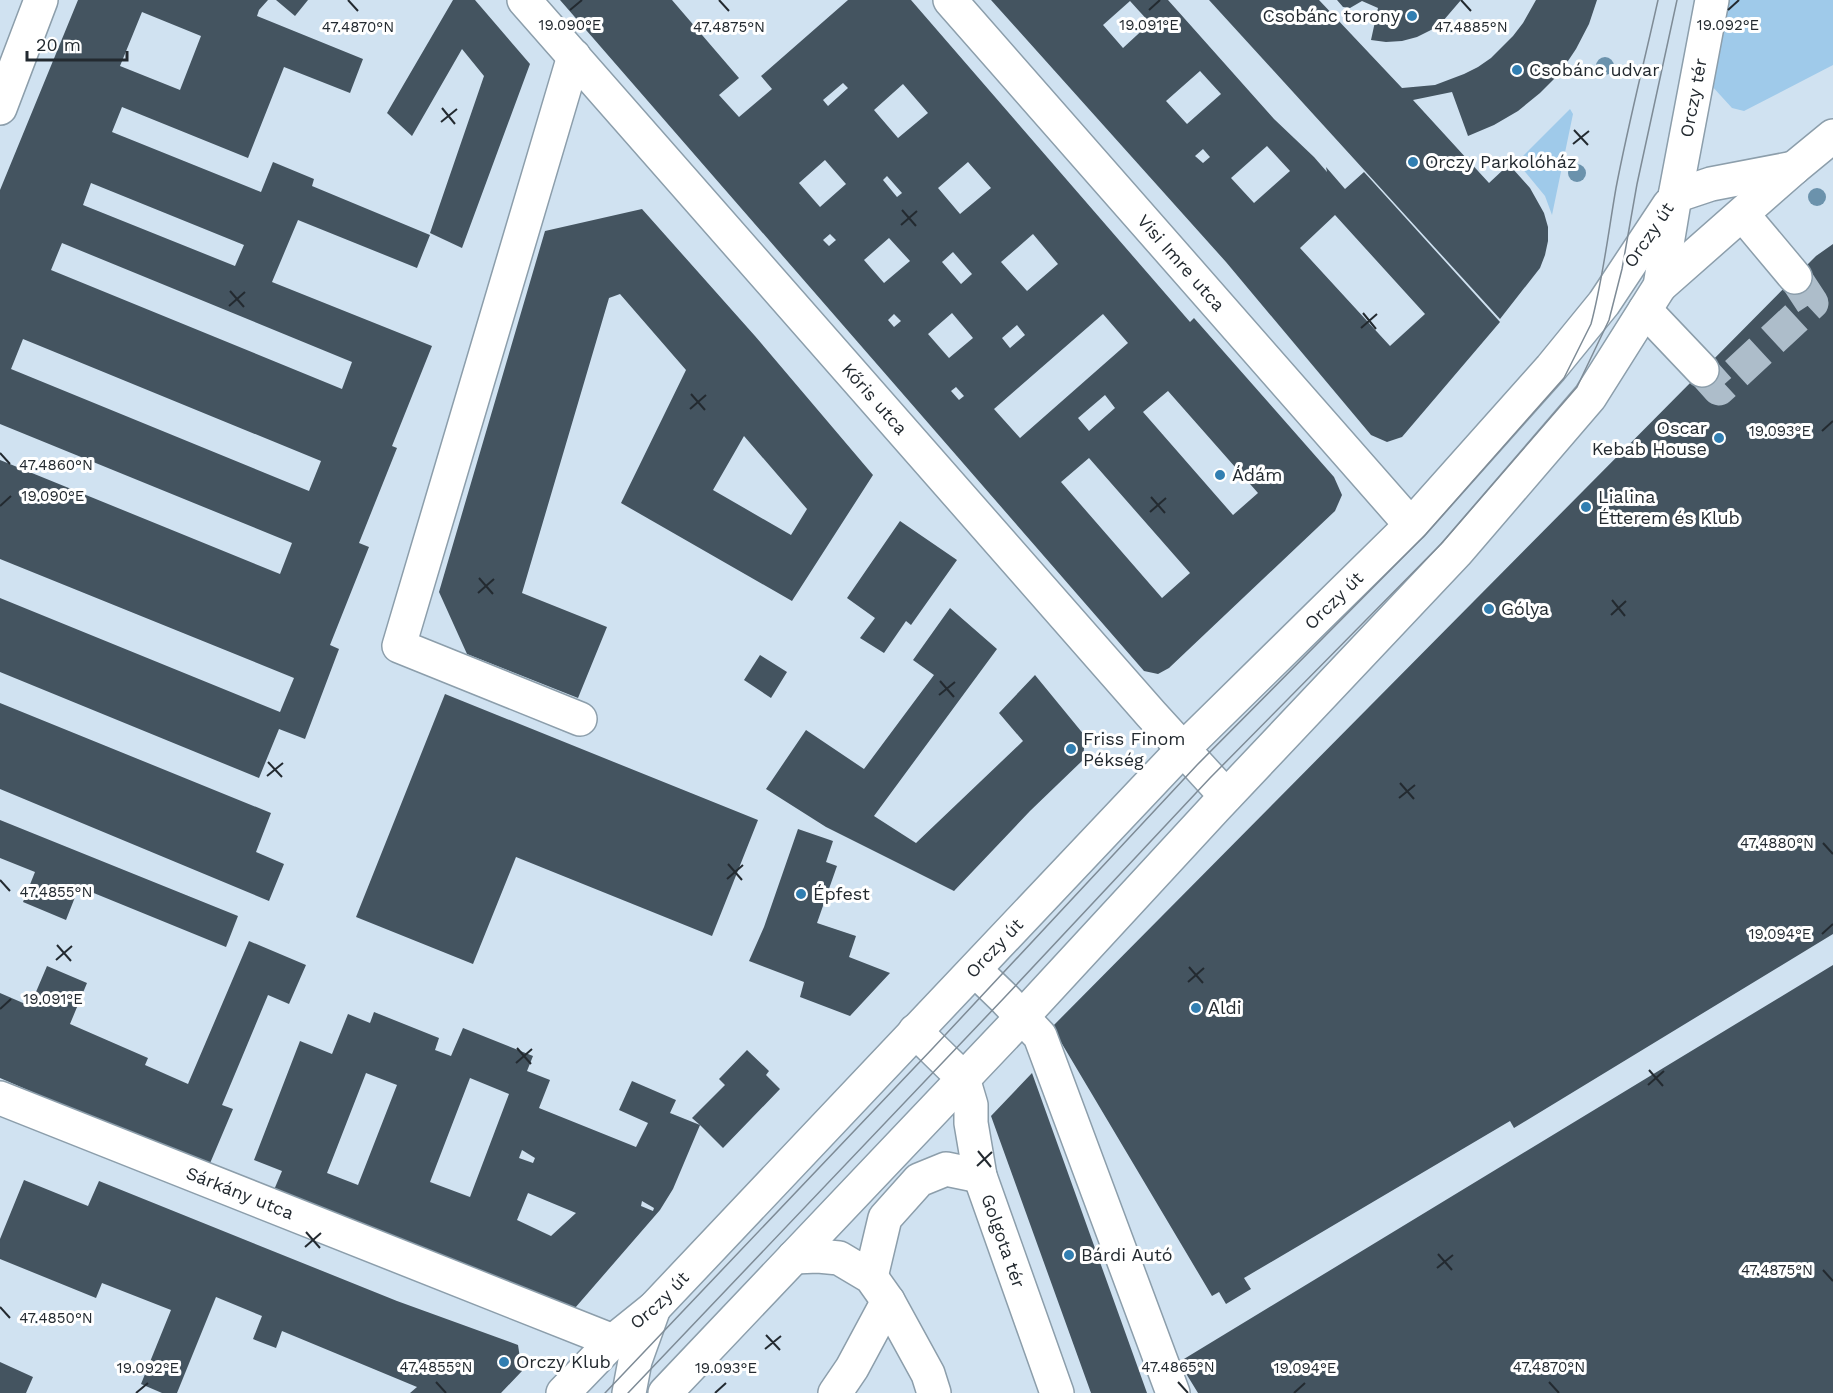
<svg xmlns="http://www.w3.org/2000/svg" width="1833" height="1393" font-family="'Work Sans',sans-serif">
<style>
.green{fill:#9fcaea}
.building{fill:#445460;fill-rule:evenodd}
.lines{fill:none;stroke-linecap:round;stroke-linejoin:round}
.minor-tunnel{stroke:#adbdca;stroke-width:33;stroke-dasharray:33 16;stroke-linecap:butt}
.minor-casing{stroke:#8c9eab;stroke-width:36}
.minor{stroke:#fff;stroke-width:33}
.tram{stroke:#7e8b96;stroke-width:1.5}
.tree{fill:#6b92ac}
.ticks{fill:none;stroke:#232a30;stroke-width:2}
.poi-dot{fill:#317eb1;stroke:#fff;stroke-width:2}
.labels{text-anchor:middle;stroke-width:6;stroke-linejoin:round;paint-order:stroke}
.poi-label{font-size:18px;fill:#232a30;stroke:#fff;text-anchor:start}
.street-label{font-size:18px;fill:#232a30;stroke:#fff}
.ticks-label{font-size:15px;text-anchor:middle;fill:#232a30;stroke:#fff;stroke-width:6;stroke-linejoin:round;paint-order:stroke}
</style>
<rect width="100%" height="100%" fill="#d0e2f1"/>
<path class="green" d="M1728 0H1833V65L1744 111 1732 108 1711 85Z
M1570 109 1573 114 1552 215 1545 196 1517 162Z"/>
<path class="building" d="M78 0H268L259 10 257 16 363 59 350 93 284 67 248 158 122 107 112 132 261 192 273 162 314 179 312 186 430 235 417 268 298 220 272 282 432 346 392 446 397 448 359 543 369 547 330 645 339 649 305 739 279 729 259 778 0 672V598L280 712 294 678 0 559V460L280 574 292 543 0 424V190ZM142 12 201 36 180 90 120 66ZM91 183 244 245 235 266 83 205ZM62 243 352 362 342 389 51 270ZM23 339 321 461 309 491 11 369Z
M276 0H308L295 16Z
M453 0H475L530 64 462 248 430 233 484 76 462 49 412 136 387 113Z
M560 0H672L739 78 719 95 739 117 772 89 761 76 848 0H911L1190 322 1194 318 1334 477 1342 495 1335 511 1169 668 1158 674 1144 671ZM843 83 848 88 828 106 823 100ZM903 84 928 113 898 138 874 110ZM825 160 846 184 820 207 799 183ZM968 162 991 188 960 214 938 188ZM887 176 902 193 897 197 883 180ZM830 234 836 240 829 246 823 240ZM1033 234 1058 264 1027 291 1001 262ZM889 238 910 261 884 283 864 260ZM953 252 972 274 961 284 942 262ZM952 313 973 338 949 358 928 334ZM894 314 901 321 894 327 888 320ZM1103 314 1128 343 1020 438 994 409ZM1017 325 1025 335 1010 348 1002 338ZM956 387 964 396 959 400 951 391ZM1168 391 1258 493 1233 515 1143 412ZM1105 395 1115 408 1089 431 1078 418ZM1089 458 1190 573 1162 598 1061 482Z
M991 0H1168L1274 119 1314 157 1327 172 1326 167 1345 189 1364 172 1500 322 1402 437 1387 442 1371 435 1226 262ZM1130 1 1150 23 1123 48 1103 25ZM1200 71 1221 94 1187 124 1166 101ZM1267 146 1290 171 1254 203 1231 178ZM1203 149 1210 157 1203 163 1195 156ZM1335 215 1425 314 1390 346 1300 248Z
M1209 0H1319L1402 88 1435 85 1464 74 1478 67 1491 58 1513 36 1523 23 1536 0H1597L1589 24 1576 49 1560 73 1540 93 1518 111 1494 125 1468 136 1452 92 1413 100 1489 183 1504 169 1499 163 1504 159 1530 188 1544 213 1548 227V241L1545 255 1540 268 1500 319Z
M1337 0H1461L1443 21 1431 30 1417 37 1402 41 1386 42 1371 40 1378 8 1362 1 1350 8 1343 7Z
M642 209 755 336 873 475 792 601 621 503 686 370 620 294 609 298 522 593 607 627 578 698 467 654 439 592 545 231ZM744 436 807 509 791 535 713 490Z
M1833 244V934L1514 1128 1510 1121 1244 1278 1251 1289 1226 1304 1219 1292 1212 1296 1052 1027 1795 277 1816 256Z
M900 521 957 560 911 625 906 621 884 653 860 638 875 618 847 598Z
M950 608 997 649 874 816 916 843 1023 741 999 713 1035 675 1085 736 1083 760 1030 811 954 891 826 827 766 789 806 730 864 769 934 675 913 660Z
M760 655 787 672 771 698 744 680Z
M445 694 758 820 712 936 516 857 473 964 356 917Z
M0 703 271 813 256 852 284 864 269 901 0 789Z
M0 820 238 916 226 947 79 887 66 920 23 902 35 872 0 858Z
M798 829 833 841 826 862 837 866 817 923 856 936 849 957 890 973 850 1016 800 997 804 982 749 961 764 927Z
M249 941 306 965 289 1004 268 995 222 1105 233 1109 208 1168 0 1078V993L30 1006 47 966 87 983 70 1024 148 1058 145 1065 188 1084Z
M1833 965V1393H1198L1179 1362Z
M374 1012 439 1038 435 1050 451 1056 463 1028 533 1056 527 1071 550 1080 539 1108 636 1147 648 1123 619 1110 632 1081 676 1100 670 1113 700 1125 692 1118 725 1085 719 1079 747 1050 769 1071 766 1075 780 1089 723 1148 700 1125 673 1189 660 1210 575 1308 564 1311 271 1197 282 1171 254 1160 300 1041 332 1054 348 1014 370 1023ZM366 1073 397 1085 358 1185 327 1173ZM470 1078 509 1094 470 1197 430 1182ZM522 1150 535 1158 533 1163 519 1158ZM528 1193 576 1213 551 1236 517 1220ZM642 1201 654 1208 653 1211 641 1206Z
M1032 1073 1147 1393H1091L991 1116Z
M24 1180 88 1206 99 1181 397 1301 518 1345 522 1371 501 1393H410L417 1387 282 1331 276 1348 253 1339 262 1316 216 1297 177 1393H162L141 1384 171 1310 102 1283 96 1298 0 1259V1239Z
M0 1362 33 1377 26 1393H0Z"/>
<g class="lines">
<path class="minor-tunnel" d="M1702 370 1719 389 1812 303 1795 277"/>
<defs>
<g id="minor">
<path id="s1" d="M524 0 1151 714 1226 796"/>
<path id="s2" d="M950 0 1411 525"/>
<path d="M574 56 399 646 580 719"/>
<path d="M0 108 41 0"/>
<path d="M1675 196 1711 184 1794 168"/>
<path d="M1743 215 1795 277"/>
<path d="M1660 286 1794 168 1833 136"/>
<path d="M1645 310 1702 370"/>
<path d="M975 970 1004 998 1040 1036 1173 1393"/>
<path id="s3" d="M915 1031 963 1078 971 1105V1123L980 1176 1057 1393"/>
<path id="s4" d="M0 1098 613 1341"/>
<path d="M794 1257 818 1256 839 1258 871 1277 888 1301 928 1374 934 1393"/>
<path d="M871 1277 885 1218 919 1180 946 1169 980 1176"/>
<path id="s5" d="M563 1393 613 1341 654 1308 1183 749 1411 525 1551 368 1604 303 1669 205"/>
<path d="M629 1393 635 1361 654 1308"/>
<path id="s6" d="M665 1393 1022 1017 1215 808 1456 553 1590 397 1660 286 1675 196 1712 0"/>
<path d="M835 1393 852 1368 888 1301"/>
</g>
</defs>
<use href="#minor" class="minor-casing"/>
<use href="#minor" class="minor"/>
<path class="tram" d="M605 1393 933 1048 1197 765 1426 534 1564 378 1591 324C1603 279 1608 234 1616 188 1628 125 1644 63 1658 0
M628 1393 1004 998 1210 778 1441 544 1577 387 1609 320 1622 269 1637 184 1677 0"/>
</g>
<g class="tree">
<circle cx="1605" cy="66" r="9"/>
<circle cx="1577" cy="173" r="9"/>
<circle cx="1817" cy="197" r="9"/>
</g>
<path class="ticks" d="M348 0 358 11M719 0 729 11M1461 0 1471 11M570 10 582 0M1149 10 1160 0M1728 10 1739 0M442 108 455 124M441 122 457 109M1574 130 1588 145M1573 144 1589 131M902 210 916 226M901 225 917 211M230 291 244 307M229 306 245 292M1363 313 1376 329M1361 328 1377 314M691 394 705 410M690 409 706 395M1822 431 1833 421M0 453 10 464M1151 497 1165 513M0 506 11 496M1150 512 1166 498M479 578 493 594M478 593 494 579M1612 600 1625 616M1611 615 1626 601M940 681 954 697M939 695 955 682M268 762 282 777M267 776 283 763M1400 783 1414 799M1399 798 1415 785M1823 843 1833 854M728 864 742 880M727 879 743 865M0 880 10 891M1822 934 1833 924M57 945 71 961M56 960 72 946M1189 967 1203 983M1188 982 1204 968M0 1009 11 999M517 1048 531 1064M516 1063 532 1049M1649 1070 1663 1086M1648 1085 1664 1071M978 1151 991 1167M977 1166 992 1152M306 1232 320 1248M305 1247 321 1233M1438 1254 1452 1270M1437 1268 1453 1255M1823 1270 1833 1281M0 1307 10 1318M766 1335 780 1350M765 1349 781 1336M436 1382 446 1393M1178 1382 1188 1393M1549 1382 1559 1393M136 1393 148 1383M715 1393 726 1383M1294 1393 1305 1383"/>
<g class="poi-dot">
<circle cx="1412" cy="16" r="6"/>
<circle cx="1517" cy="70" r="6"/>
<circle cx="1413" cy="162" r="6"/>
<circle cx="1719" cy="438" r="6"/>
<circle cx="1220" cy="475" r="6"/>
<circle cx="1586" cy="507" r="6"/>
<circle cx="1489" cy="609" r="6"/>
<circle cx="1071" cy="749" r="6"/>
<circle cx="801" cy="894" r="6"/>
<circle cx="1196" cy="1008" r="6"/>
<circle cx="1069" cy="1255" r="6"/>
<circle cx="504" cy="1362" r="6"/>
</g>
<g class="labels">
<g class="poi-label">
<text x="1400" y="22" text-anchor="end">Csobánc torony</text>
<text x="1529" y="76">Csobánc udvar</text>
<text x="1425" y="168">Orczy Parkolóház</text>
<text x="1707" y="434" text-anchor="end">Oscar<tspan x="1707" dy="21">Kebab House</tspan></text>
<text x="1232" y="481">Ádám</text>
<text x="1598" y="503">Lialina<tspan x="1598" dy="21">Étterem és Klub</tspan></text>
<text x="1501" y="615">Gólya</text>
<text x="1083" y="745">Friss Finom<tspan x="1083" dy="21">Pékség</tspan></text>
<text x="813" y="900">Épfest</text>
<text x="1208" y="1014">Aldi</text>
<text x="1081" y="1261">Bárdi Autó</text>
<text x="516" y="1368">Orczy Klub</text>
</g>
<g class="street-label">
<text dy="6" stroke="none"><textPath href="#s6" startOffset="1682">Orczy tér</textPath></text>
<text transform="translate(1649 235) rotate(-56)" y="6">Orczy út</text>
<text dy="6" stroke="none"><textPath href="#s2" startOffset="350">Visi Imre utca</textPath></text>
<text dy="6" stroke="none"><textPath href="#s1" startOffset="531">Kőris utca</textPath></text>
<text dy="6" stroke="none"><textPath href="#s5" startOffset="1106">Orczy út</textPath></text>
<text dy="6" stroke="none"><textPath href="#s5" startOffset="620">Orczy út</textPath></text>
<text dy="6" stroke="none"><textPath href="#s4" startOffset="258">Sárkány utca</textPath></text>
<text dy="6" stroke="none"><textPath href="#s3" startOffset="236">Golgota tér</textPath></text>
<text dy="6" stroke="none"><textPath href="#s5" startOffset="134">Orczy út</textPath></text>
</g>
</g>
<g class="ticks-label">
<text x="570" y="30">19.090°E</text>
<text x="1149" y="30">19.091°E</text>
<text x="1728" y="30">19.092°E</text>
<text x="1471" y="32">47.4885°N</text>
<text x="358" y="32">47.4870°N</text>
<text x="729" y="32">47.4875°N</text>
<text x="1780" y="436">19.093°E</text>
<text x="56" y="470">47.4860°N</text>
<text x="53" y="501">19.090°E</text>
<text x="1777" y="848">47.4880°N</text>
<text x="56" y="897">47.4855°N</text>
<text x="1780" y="939">19.094°E</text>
<text x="53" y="1004">19.091°E</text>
<text x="1777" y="1275">47.4875°N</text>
<text x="56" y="1323">47.4850°N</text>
<text x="436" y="1372">47.4855°N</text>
<text x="1178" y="1372">47.4865°N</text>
<text x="1549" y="1372">47.4870°N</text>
<text x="148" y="1373">19.092°E</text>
<text x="726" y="1373">19.093°E</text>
<text x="1305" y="1373">19.094°E</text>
</g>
<path d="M27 51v9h100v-9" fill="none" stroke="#232a30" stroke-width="3"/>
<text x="36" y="51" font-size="18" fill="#232a30" stroke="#ffffff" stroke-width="4.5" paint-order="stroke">20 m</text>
</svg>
